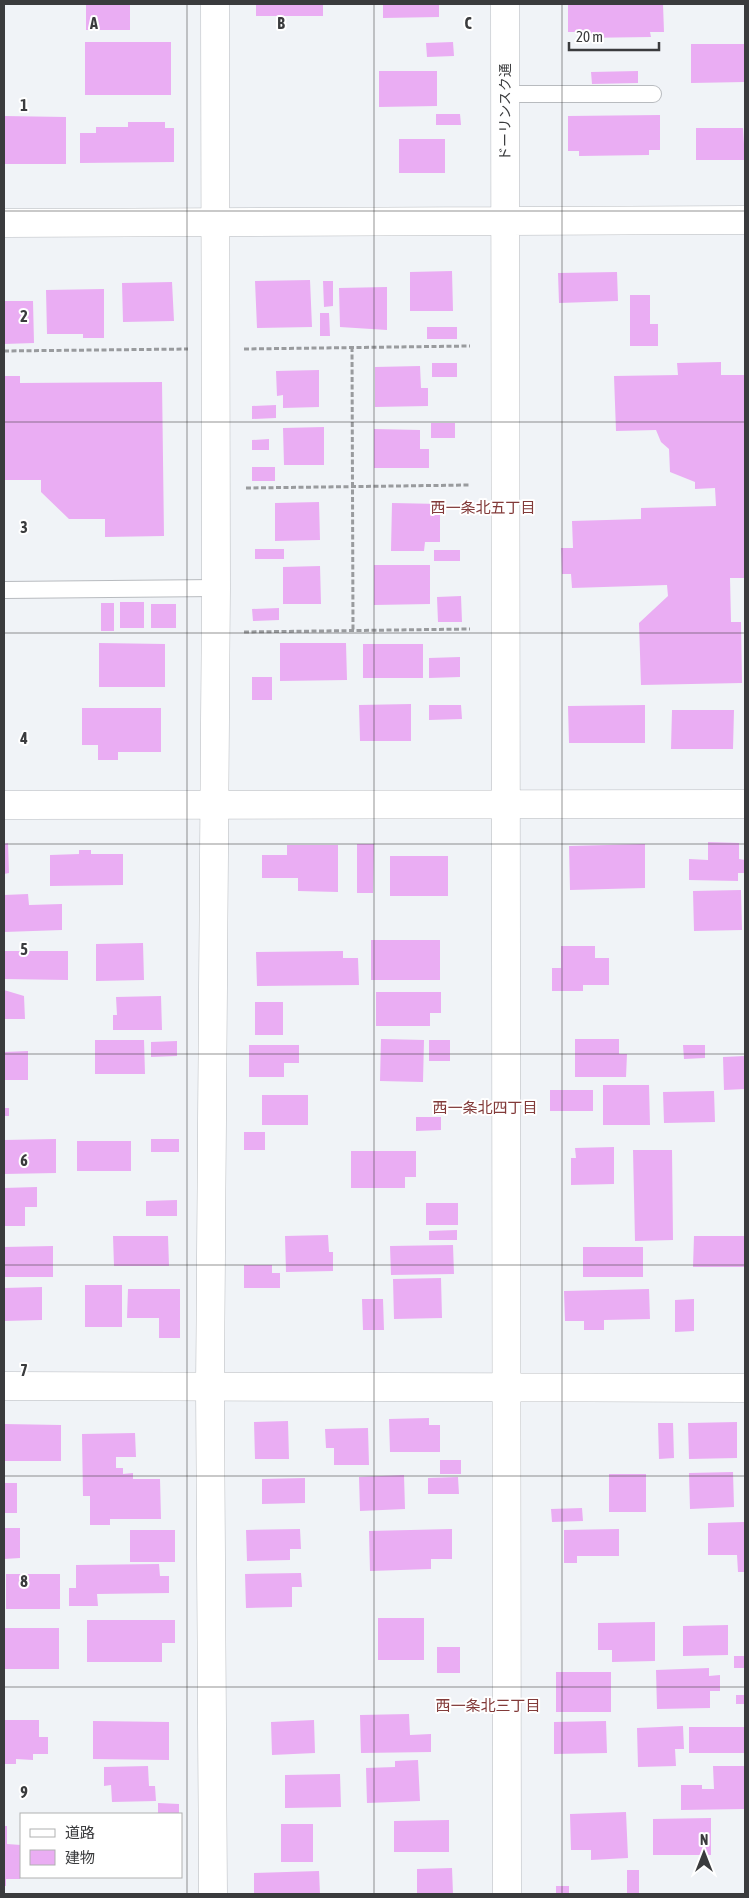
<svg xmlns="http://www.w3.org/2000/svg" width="749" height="1898" font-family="'Asap Condensed','Noto Sans JP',sans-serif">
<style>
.building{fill:#eaadf3}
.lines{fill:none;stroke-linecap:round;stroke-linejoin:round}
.service-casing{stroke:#b8bbbf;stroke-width:18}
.minor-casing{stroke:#b8bbbf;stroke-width:29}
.tertiary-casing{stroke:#b8bbbf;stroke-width:29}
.path{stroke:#999b9e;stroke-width:3;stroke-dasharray:5 2.5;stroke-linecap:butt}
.service{stroke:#fff;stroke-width:16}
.minor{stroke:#fff;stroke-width:28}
.tertiary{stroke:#fff;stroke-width:28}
.grid{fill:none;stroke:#3a3b3d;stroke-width:1;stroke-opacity:0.55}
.labels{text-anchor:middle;stroke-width:4;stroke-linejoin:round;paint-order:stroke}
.street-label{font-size:14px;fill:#3a3b3d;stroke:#fff}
.neighbourhood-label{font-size:15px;fill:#823a39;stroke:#fff}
.grid-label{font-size:16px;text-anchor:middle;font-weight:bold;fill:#3a3b3d;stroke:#fff;stroke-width:4;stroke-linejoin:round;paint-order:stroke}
</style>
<rect width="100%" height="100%" fill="#f0f3f7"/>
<path class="building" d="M86 4H130V30H86Z
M256 4H323V16H256Z
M383 4H439V17L383 18Z
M568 4H663L664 32H650L651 37 580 38V32H568Z
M85 42H171V95H85Z
M453 42 454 56 427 57 426 43Z
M691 44H744L745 82 691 83Z
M379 71H437V106L379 107Z
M638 71V83L592 84 591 72Z
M436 114H460L461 125H436Z
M660 115V150H649V155L579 156V151H568V116Z
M4 116 66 117V164H4Z
M128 122H165V128H174V162L80 163V133H96V127H128Z
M696 128H743L745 160H696Z
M399 139H445V173H399Z
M452 271 453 311H410V272Z
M617 272 618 301 559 303 558 273Z
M310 280 312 327 257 328 255 281Z
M323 281H333V306L324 307Z
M172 282 174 321 123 322 122 283Z
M387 287V330L340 327 339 288Z
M104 289V338H83V334H47L46 290Z
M630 295H650V324H658V346H630Z
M4 301H33L34 343 4 344Z
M320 313H329L330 336H320Z
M427 327H457V339H427Z
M721 362V375H745V578H730L731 622H741L742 683 641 685 639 623 668 596 667 585 572 588 571 574H562L561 548H573L572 521 641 519V508L716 506 715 488 695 489V482L670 472 669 449 661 442 656 430 616 431 614 376 678 375 677 363Z
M432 363H457V377H432Z
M420 366 421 388H428V406L375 407V367Z
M319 370V407L283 408V395L277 396 276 371Z
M4 376H20V383L162 382 164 536 105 537V519H69L41 492V480H4Z
M276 405V418L252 419V406Z
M431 423H455V438H431Z
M324 427V465H284L283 428Z
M374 429 420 430V449H429V468H374Z
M269 439V450H252V440Z
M252 467H275V481H252Z
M319 502 320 540 275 541V503Z
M392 503 440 504V542H425L424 551H391Z
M255 549H284V559H255Z
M434 550H460V561H434Z
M374 565H430V604L374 605Z
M320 566 321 604H283V567Z
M461 596 462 622H438L437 597Z
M120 602H144V628H120Z
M101 603H114V631H101Z
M151 604H176V628H151Z
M279 608V620L253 621 252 609Z
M99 643 165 644V687H99Z
M280 643H346L347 680 280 681Z
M363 644H423V678H363Z
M460 657V677L429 678V658Z
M252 677H272V700H252Z
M411 704V741H360L359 705Z
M429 705H461L462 719 429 720Z
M645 705V743H569L568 706Z
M82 708H161V752H118V760H98V745H82Z
M672 710H734L733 749H671Z
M708 842 739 843V859L745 860V873H738V881L689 880V859L708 860Z
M8 843 9 873 4 874V844Z
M357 844H374L373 893H357Z
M645 844V888L570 890 569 846Z
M287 845H338V892L298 891V878H262V855H287Z
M79 850H91V854H123V885L50 886V855L79 854Z
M390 856H448V896H390Z
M741 890 742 930 694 931 693 891Z
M28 894 29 905 62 904V930L4 932V895Z
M371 940H440V980H371Z
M143 943 144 980 96 981V944Z
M561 946H595V958H609V985H583V991H552V968H561Z
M4 951H68V980L4 979Z
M343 951V958H358L359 985 257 986 256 952Z
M4 990 24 996 25 1019H4Z
M376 992H441V1013H430V1026H376Z
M161 996 162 1030H113V1015H117L116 997Z
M255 1002H283V1035H255Z
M381 1039 424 1040 423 1082 380 1081Z
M575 1039H619V1054H627L626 1077H575Z
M95 1040H144L145 1074H95Z
M429 1040H450V1061H429Z
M177 1041V1056L151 1057V1042Z
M249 1045H299V1063H284V1077H249Z
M683 1045H705V1058L684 1059Z
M28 1051V1080H4V1052Z
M745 1056V1089L724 1090 723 1057Z
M603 1085H649L650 1125H603Z
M550 1090H593V1111H550Z
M714 1091 715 1122 664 1123 663 1092Z
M262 1095H308V1125H262Z
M4 1108H9V1116H4Z
M416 1117H441V1130L416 1131Z
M244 1132H265V1150H244Z
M56 1139V1173L4 1174V1140Z
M151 1139H179V1152H151Z
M77 1141H131V1171H77Z
M614 1147V1184L571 1185V1158H576L575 1148Z
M633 1150H672L673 1240 635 1241Z
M351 1151H416V1177H405V1188H351Z
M37 1187V1207H25V1226H4V1188Z
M177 1200V1216H146V1201Z
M426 1203H458V1225H426Z
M457 1230V1240H429V1231Z
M328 1235 329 1252H333V1271L286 1272 285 1236Z
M113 1236H168L169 1266H114Z
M694 1236H745V1267H693Z
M453 1245 454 1274 391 1275 390 1246Z
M53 1246V1277H4V1247Z
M583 1247H643V1277H583Z
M244 1265H272V1273H280V1288H244Z
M441 1278 442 1318 394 1319 393 1279Z
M85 1285H122V1327H85Z
M42 1287V1320L4 1321V1288Z
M128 1289H180V1338H159V1318H127Z
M649 1289 650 1319 604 1320V1330H584V1321H565L564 1291Z
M362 1299H383L384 1330H363Z
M694 1299V1331L675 1332V1300Z
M429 1418V1425H440V1452H390L389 1419Z
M288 1421 289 1459H255L254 1422Z
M737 1422V1458L689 1459 688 1423Z
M658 1423H673L674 1458 659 1459Z
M4 1424 61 1425V1461H5Z
M368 1428 369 1465H334V1448H326L325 1429Z
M135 1433 136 1457H116V1468H123V1474L133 1473V1479H160L161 1519H110V1525H90V1496H83L82 1434Z
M440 1460H461V1474H440Z
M733 1472 734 1507 690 1509 689 1473Z
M609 1474H646V1512H609Z
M404 1475 405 1509 360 1511 359 1477Z
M458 1477 459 1494H428V1478Z
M305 1478V1503L262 1504V1479Z
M4 1483H17V1513H4Z
M582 1508 583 1521 552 1522 551 1509Z
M744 1522 745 1572H738L737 1555H708V1523Z
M4 1528H20V1558L4 1559Z
M300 1529 301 1549H290V1560L247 1561 246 1530Z
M452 1529V1559H431V1569L370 1571 369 1531Z
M619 1529V1556H577V1563H564V1530Z
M130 1530H175V1562H130Z
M159 1564 160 1576H169V1593L97 1594 98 1606H69V1588H76V1565Z
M301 1573 302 1587H292V1607L246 1608 245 1574Z
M6 1574H60V1609H6Z
M378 1618H424V1660H378Z
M87 1620H175V1643H162V1662H87Z
M655 1622V1661L612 1662V1650H598V1623Z
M728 1625V1655L683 1656V1626Z
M4 1628H59V1669H4Z
M437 1647H460V1673H437Z
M734 1656H745V1668H734Z
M709 1668V1676L720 1675V1691H710V1708L657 1709 656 1670Z
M556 1672H611V1712H556Z
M736 1695H745V1704H736Z
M409 1714 410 1735 431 1734V1752L361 1753 360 1715Z
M4 1720H39V1737H48V1754H33V1760L16 1759V1764H4Z
M314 1720 315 1753 272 1755 271 1722Z
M93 1721 169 1722V1760L93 1759Z
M606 1721 607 1753 554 1754V1722Z
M683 1726 684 1749H675L676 1766 638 1767 637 1728Z
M689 1727H745V1753H689Z
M418 1760 420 1801 367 1803 366 1768 395 1767V1761Z
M148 1766 149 1786H155L156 1801 112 1802 111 1785 104 1786V1767Z
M713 1766H745V1809L681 1810V1785H702V1789H714Z
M340 1774 341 1807 285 1808V1775Z
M158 1803 179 1804V1814H158Z
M626 1812 628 1858 591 1860V1850H571L570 1814Z
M711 1818V1855H653V1819Z
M449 1820V1852H394V1821Z
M281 1824H313V1862H281Z
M4 1826H7V1844L21 1845 20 1879H6V1886H4Z
M452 1868 453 1894H417V1869Z
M627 1870H639V1894H627Z
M319 1871 320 1894H254V1873Z
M556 1886H569V1894H556Z"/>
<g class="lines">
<defs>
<path id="service" d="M505 94H653
M4 590 216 588"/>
<path id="minor" d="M213 1894 210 1388 216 588 215 4"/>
<path id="tertiary" d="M505 4 507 1894
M4 223 745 220
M4 805 745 804
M4 1386 745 1388"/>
</defs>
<use href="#service" class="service-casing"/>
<use href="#minor" class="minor-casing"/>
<use href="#tertiary" class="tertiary-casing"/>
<path class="path" d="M352 347 353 630
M244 349 470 346
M4 351 188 349
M246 488 470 485
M244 632 470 629"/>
<use href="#service" class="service"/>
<use href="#minor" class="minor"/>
<use href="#tertiary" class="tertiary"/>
</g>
<path class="grid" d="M187 4V1894M374 4V1894M562 4V1894M4 211H745M4 422H745M4 633H745M4 844H745M4 1054H745M4 1265H745M4 1476H745M4 1687H745"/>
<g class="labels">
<g class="street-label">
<text transform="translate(505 112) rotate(-90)" y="5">ドーリンスク通</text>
</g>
<g class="neighbourhood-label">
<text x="483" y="513">西一条北五丁目</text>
<text x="485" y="1113">西一条北四丁目</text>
<text x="488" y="1711">西一条北三丁目</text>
</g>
</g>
<g class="grid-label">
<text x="94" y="29">A</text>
<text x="281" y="29">B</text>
<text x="468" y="29">C</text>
<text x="24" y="111">1</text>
<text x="24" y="322">2</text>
<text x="24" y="533">3</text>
<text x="24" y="744">4</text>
<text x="24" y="955">5</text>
<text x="24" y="1166">6</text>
<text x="24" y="1376">7</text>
<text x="24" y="1587">8</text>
<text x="24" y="1798">9</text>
</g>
<rect width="749" height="1898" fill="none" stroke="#3a3b3d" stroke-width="10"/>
<rect x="20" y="1813" width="162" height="65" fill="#ffffff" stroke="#b0b1b1"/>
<rect x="30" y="1829" width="25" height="8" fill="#ffffff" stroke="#b0b1b1"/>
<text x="65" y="1838" font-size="15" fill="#3a3b3d">道路</text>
<rect x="30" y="1850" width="25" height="15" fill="#eaadf3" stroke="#b0b1b1"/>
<text x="65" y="1863" font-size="15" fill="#3a3b3d">建物</text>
<g transform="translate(704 1853)" stroke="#ffffff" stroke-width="4" paint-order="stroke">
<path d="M0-4L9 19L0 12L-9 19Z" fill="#3a3b3d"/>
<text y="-8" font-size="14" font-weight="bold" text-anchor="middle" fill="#3a3b3d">N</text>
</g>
<path d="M569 42v8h90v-8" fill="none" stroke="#3a3b3d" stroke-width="2.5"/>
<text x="576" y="42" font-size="15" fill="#3a3b3d" stroke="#ffffff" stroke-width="4" paint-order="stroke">20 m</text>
</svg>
